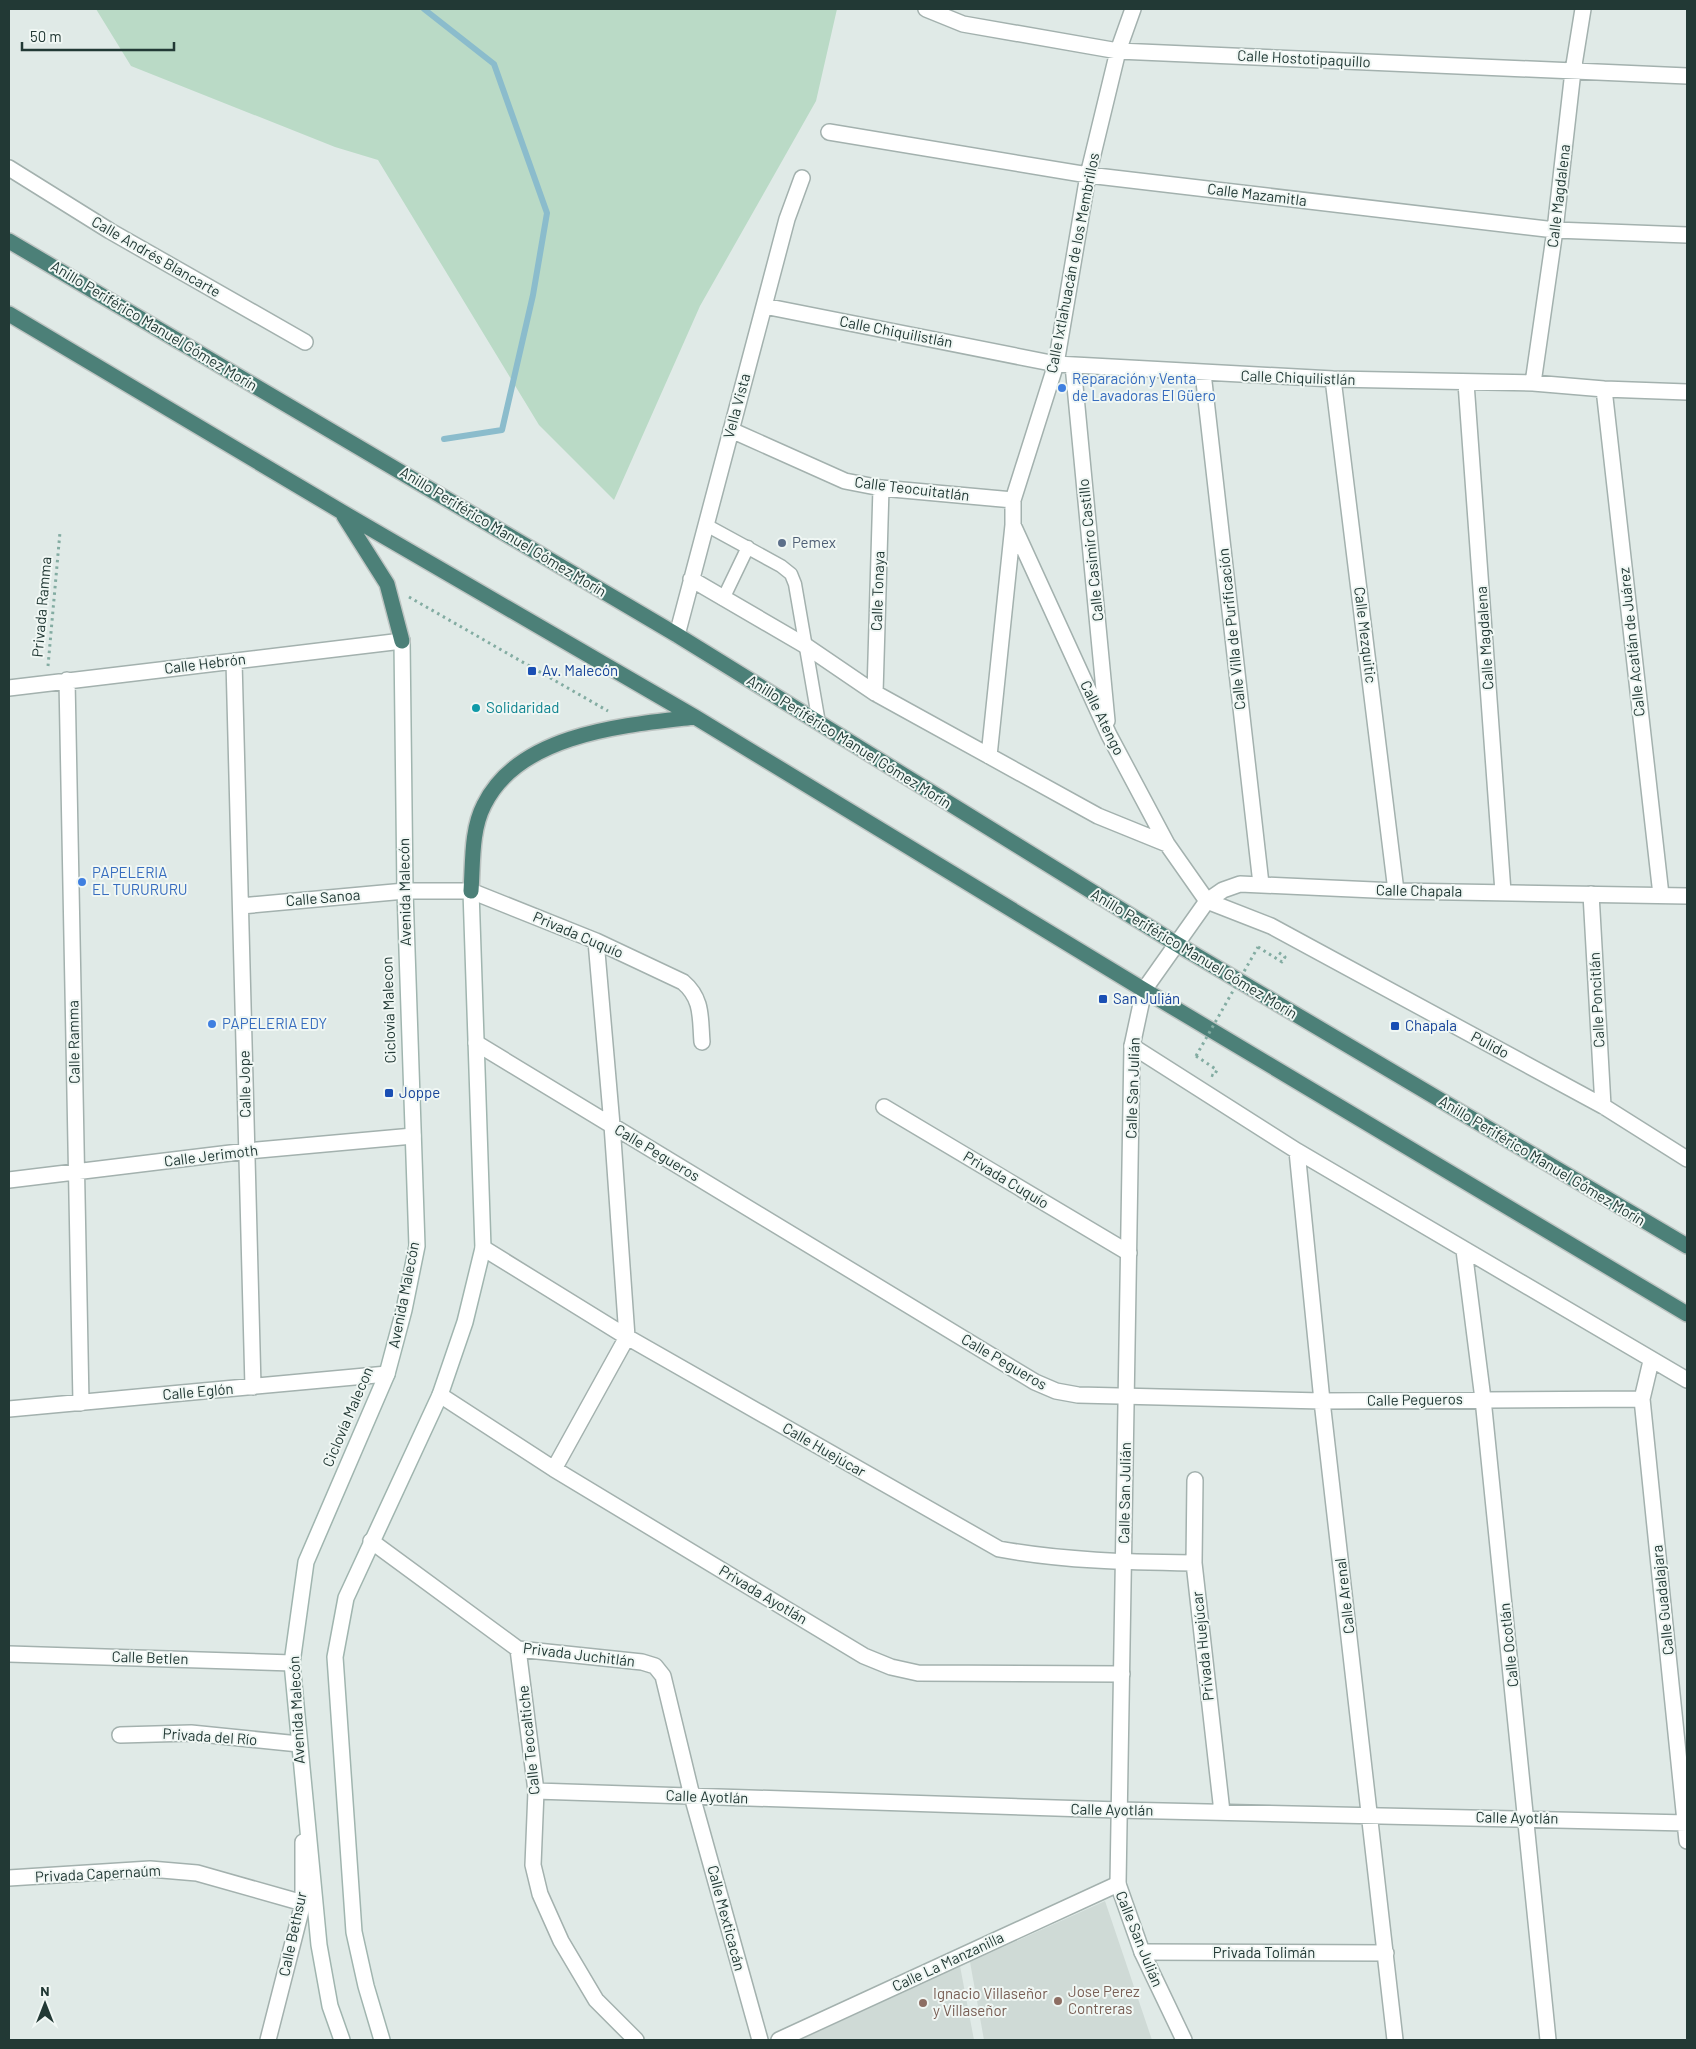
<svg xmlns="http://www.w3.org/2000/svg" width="1696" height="2049" font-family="Barlow,sans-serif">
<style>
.built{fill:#cfdad6}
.green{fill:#badac6}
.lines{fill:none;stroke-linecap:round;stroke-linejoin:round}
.stream{stroke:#8bbccc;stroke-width:6}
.service-casing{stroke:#a3b1ae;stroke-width:15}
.minor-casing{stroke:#a3b1ae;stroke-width:18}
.tertiary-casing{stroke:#a3b1ae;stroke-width:18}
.secondary-casing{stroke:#a0b5af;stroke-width:18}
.trunk-casing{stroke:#bdc4c2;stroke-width:18}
.path{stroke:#83aca2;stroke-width:3;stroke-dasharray:2.5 4;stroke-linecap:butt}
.service{stroke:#fff;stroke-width:12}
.minor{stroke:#fff;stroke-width:15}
.tertiary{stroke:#fff;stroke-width:15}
.secondary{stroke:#fff;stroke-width:15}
.trunk{stroke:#4c8078;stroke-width:15}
.path-bridge{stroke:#83aca2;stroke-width:3;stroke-dasharray:2.5 4;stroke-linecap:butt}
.shop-dot{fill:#3f7fe0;stroke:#f0f7f4;stroke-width:2}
.service-dot{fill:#5c6f8a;stroke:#f0f7f4;stroke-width:2}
.transit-dot{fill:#1a4fb4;stroke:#f0f7f4;stroke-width:2}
.culture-dot{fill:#0f9aa8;stroke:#f0f7f4;stroke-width:2}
.education-dot{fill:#8d6e63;stroke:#f0f7f4;stroke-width:2}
.labels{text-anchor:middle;stroke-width:4;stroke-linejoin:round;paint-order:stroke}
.street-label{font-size:15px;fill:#223935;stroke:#f0f7f4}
.shop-label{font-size:15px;fill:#366cbe;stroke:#f0f7f4;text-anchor:start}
.service-label{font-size:15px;fill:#4e5e75;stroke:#f0f7f4;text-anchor:start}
.transit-label{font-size:15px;fill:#164399;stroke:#f0f7f4;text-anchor:start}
.culture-label{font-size:15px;fill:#0d838f;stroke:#f0f7f4;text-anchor:start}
.education-label{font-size:15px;fill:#785e54;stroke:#f0f7f4;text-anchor:start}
</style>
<rect width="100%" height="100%" fill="#e0eae7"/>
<path class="built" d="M1105 1901 1152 2040H984L970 1962Z
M960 1966 974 2040H800Z"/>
<path class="green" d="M96 9H837L816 101 700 306 614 500 539 425 378 160 335 147 131 66Z"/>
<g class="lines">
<path class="stream" d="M424 9 494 64 547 213 533 295 502 430 444 439"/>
<defs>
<path id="service" d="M706 525 781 566 791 574 795 584 819 723
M723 599 748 547"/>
<path id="minor" d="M926 9 963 24 1118 51 1687 76
M829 132 1088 175 1555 230 1687 235
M9 168 110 231 305 342
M764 306 1056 364 1333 379 1533 383 1604 389 1687 392
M1073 365 1107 721
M1203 373 1261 884
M1333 379 1396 891
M1466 383 1503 892
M1533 383 1555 230 1573 71 1583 9
M1604 389 1661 895
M731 430 845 481 881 488 1013 500
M1013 525 1109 735 1167 844 1207 901 1271 926 1603 1106 1687 1159
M691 579 806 646 875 693 1098 816 1167 844
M677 635 787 219 802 178
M234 661 253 1387
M67 680 81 1403
M9 688 402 641
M875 693 881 488
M989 756 1013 525V500L1056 364 1088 175 1118 51 1133 9
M1591 894 1603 1106
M241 906 405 891H471L596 941 683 982C703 999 700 1018 702 1042
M476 1043 1035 1382 1056 1391 1078 1395 1322 1401 1642 1399
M1132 1046 1297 1151 1687 1380
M884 1107 1129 1253
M1297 1151 1322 1401 1395 2040
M9 1180 247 1151 413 1136
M483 1248 627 1337 999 1549C1063 1561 1129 1562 1194 1563
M1464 1250 1483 1399 1548 2040
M1651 1361 1642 1399 1687 1841
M440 1395 554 1469 864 1656 891 1667 918 1673 1122 1674
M9 1409 387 1374
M554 1469 627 1337 612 1125 596 941
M1195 1480 1194 1563 1222 1812
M371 1541 518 1649 642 1662 655 1666 663 1676 692 1796 760 2040
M518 1649 536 1791 533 1865 540 1894 561 1941 596 2000 636 2040
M9 1654 292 1663
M120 1735 191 1733 299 1744
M536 1791 1119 1810 1687 1823
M9 1878 150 1869 197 1873 303 1903
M1142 1952 1386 1953
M268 2040 303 1903V1842
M779 2040 1118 1884"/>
<path id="tertiary" d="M1184 2040 1142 1952 1118 1884 1132 1046 1144 990 1207 901 1223 890 1240 884 1396 891 1687 896"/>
<path id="secondary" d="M342 2040 330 2006 319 1945 292 1663 306 1562 387 1374 404 1310 417 1246 405 891 402 641
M382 2040 366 1986 354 1932 335 1657 346 1598 440 1395 465 1322 483 1248 471 891"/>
<path id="trunk" d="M9 241 677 635 1175 943 1687 1246
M9 314 342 512 695 717 1144 990 1687 1314
M344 516 387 584 402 641
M471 891C473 863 471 830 484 805 519 733 626 725 695 717"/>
</defs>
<use href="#service" class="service-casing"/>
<use href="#minor" class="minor-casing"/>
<use href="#tertiary" class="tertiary-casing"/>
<use href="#secondary" class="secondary-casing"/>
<use href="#trunk" class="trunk-casing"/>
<path class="path" d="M409 597 608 711
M48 666 60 532
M1258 947 1282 962 1285 957 1278 952
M1196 1056 1217 1070 1214 1076 1211 1075"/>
<use href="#service" class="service"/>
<use href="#minor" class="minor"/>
<use href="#tertiary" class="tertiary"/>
<use href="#secondary" class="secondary"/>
<use href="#trunk" class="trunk"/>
<path class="path-bridge" d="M1196 1056 1258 947"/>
</g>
<g class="shop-dot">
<circle cx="1062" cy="388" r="5"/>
<circle cx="82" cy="882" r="5"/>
<circle cx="212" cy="1024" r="5"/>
</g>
<circle class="service-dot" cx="782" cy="543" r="5"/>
<g class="transit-dot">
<rect x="527" y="666" width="10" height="10" rx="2.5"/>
<rect x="1098" y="994" width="10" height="10" rx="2.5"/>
<rect x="1390" y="1021" width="10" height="10" rx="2.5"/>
<rect x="384" y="1088" width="10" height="10" rx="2.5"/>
</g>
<circle class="culture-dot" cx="476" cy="708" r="5"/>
<g class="education-dot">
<circle cx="1058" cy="2001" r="5"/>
<circle cx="923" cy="2003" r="5"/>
</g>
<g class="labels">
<g class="street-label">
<text transform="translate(1304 59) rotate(3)" y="5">Calle Hostotipaquillo</text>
<text transform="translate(1257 195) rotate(7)" y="5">Calle Mazamitla</text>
<text transform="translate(1559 196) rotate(-83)" y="5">Calle Magdalena</text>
<text transform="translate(156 257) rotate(30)" y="5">Calle Andrés Blancarte</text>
<text transform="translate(1073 263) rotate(-79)" y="5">Calle Ixtlahuacán de los Membrillos</text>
<text transform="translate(154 326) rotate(31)" y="5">Anillo Periférico Manuel Gómez Morín</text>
<text transform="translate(896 332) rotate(11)" y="5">Calle Chiquilistlán</text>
<text transform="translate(1298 378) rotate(2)" y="5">Calle Chiquilistlán</text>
<text transform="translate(737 406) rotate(-75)" y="5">Vella Vista</text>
<text transform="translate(912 489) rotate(7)" y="5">Calle Teocuitatlán</text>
<text transform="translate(503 532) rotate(31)" y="5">Anillo Periférico Manuel Gómez Morín</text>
<text transform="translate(1091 550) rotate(-96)" y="5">Calle Casimiro Castillo</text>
<text transform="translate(878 591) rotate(-88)" y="5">Calle Tonaya</text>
<text transform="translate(42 607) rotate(-85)" y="5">Privada Ramma</text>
<text transform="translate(1232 629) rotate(-96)" y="5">Calle Villa de Purificación</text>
<text transform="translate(1365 635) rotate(83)" y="5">Calle Mezquitic</text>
<text transform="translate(1485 638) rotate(-94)" y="5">Calle Magdalena</text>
<text transform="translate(1632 642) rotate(-96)" y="5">Calle Acatlán de Juárez</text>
<text transform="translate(205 664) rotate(-7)" y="5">Calle Hebrón</text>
<text transform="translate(1102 718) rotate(64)" y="5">Calle Atengo</text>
<text transform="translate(849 742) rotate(32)" y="5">Anillo Periférico Manuel Gómez Morín</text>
<text transform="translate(1419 891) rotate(1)" y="5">Calle Chapala</text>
<text transform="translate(405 892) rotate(-91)" y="5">Avenida Malecón</text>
<text transform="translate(323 898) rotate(-5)" y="5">Calle Sanoa</text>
<text transform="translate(578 935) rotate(23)" y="5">Privada Cuquío</text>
<text transform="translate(1194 954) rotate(31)" y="5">Anillo Periférico Manuel Gómez Morín</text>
<text transform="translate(1597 1000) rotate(-93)" y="5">Calle Poncitlán</text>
<text transform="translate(389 1010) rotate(-92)" y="5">Ciclovía Malecon</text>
<text transform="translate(74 1042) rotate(-91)" y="5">Calle Ramma</text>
<text transform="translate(1490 1045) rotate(28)" y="5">Pulido</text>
<text transform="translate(245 1084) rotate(-91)" y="5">Calle Jope</text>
<text transform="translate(1133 1088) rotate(-88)" y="5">Calle San Julián</text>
<text transform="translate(657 1153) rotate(31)" y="5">Calle Pegueros</text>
<text transform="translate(211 1156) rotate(-7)" y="5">Calle Jerimoth</text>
<text transform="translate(1542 1161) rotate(31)" y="5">Anillo Periférico Manuel Gómez Morín</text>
<text transform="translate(1006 1180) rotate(31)" y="5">Privada Cuquío</text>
<text transform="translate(404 1295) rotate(-79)" y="5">Avenida Malecón</text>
<text transform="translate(1004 1362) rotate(30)" y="5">Calle Pegueros</text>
<text transform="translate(198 1392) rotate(-5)" y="5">Calle Eglón</text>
<text transform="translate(1415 1400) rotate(-1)" y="5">Calle Pegueros</text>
<text transform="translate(348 1417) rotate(-67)" y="5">Ciclovía Malecon</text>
<text transform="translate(824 1450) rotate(30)" y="5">Calle Huejúcar</text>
<text transform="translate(1125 1493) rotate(-89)" y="5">Calle San Julián</text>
<text transform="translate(763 1595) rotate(31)" y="5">Privada Ayotlán</text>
<text transform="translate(1345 1596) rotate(-97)" y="5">Calle Arenal</text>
<text transform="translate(1663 1600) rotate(-96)" y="5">Calle Guadalajara</text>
<text transform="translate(1509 1645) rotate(-96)" y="5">Calle Ocotlán</text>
<text transform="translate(1203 1646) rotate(-96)" y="5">Privada Huejúcar</text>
<text transform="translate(579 1655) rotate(7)" y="5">Privada Juchitlán</text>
<text transform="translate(150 1658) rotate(2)" y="5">Calle Betlen</text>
<text transform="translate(297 1710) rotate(-93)" y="5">Avenida Malecón</text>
<text transform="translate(210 1737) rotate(4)" y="5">Privada del Río</text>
<text transform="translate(529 1740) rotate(-96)" y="5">Calle Teocaltiche</text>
<text transform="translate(707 1797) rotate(2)" y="5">Calle Ayotlán</text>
<text transform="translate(1112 1810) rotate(1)" y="5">Calle Ayotlán</text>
<text transform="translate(1517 1818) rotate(1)" y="5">Calle Ayotlán</text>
<text transform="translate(98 1874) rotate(-3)" y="5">Privada Capernaúm</text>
<text transform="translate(726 1918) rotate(75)" y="5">Calle Mexticacán</text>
<text transform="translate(293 1934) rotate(-78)" y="5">Calle Bethsur</text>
<text transform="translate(1139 1939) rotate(68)" y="5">Calle San Julián</text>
<text x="1264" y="1958">Privada Tolimán</text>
<text transform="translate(948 1962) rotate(-25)" y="5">Calle La Manzanilla</text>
</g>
<g class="shop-label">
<text x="1072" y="384">Reparación y Venta<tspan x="1072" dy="17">de Lavadoras El Güero</tspan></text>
<text x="92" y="878">PAPELERIA<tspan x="92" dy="17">EL TURURURU</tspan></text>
<text x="222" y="1029">PAPELERIA EDY</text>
</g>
<g class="service-label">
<text x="792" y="548">Pemex</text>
</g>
<g class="transit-label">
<text x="542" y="676">Av. Malecón</text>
<text x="1113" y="1004">San Julián</text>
<text x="1405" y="1031">Chapala</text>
<text x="399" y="1098">Joppe</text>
</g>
<g class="culture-label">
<text x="486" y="713">Solidaridad</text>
</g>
<g class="education-label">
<text x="1068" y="1997">Jose Perez<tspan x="1068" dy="17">Contreras</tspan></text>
<text x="933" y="1999">Ignacio Villaseñor<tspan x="933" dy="17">y Villaseñor</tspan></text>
</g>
</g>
<rect width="1696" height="2049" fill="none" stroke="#223935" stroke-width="20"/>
<g transform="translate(45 2004)" stroke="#f0f7f4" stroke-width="4" paint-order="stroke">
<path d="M0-4L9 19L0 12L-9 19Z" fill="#223935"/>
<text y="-8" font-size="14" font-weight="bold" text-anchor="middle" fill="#223935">N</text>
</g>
<path d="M22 42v8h152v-8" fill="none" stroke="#223935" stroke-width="2.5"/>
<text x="30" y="42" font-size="15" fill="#223935" stroke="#f0f7f4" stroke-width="4" paint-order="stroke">50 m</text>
</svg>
